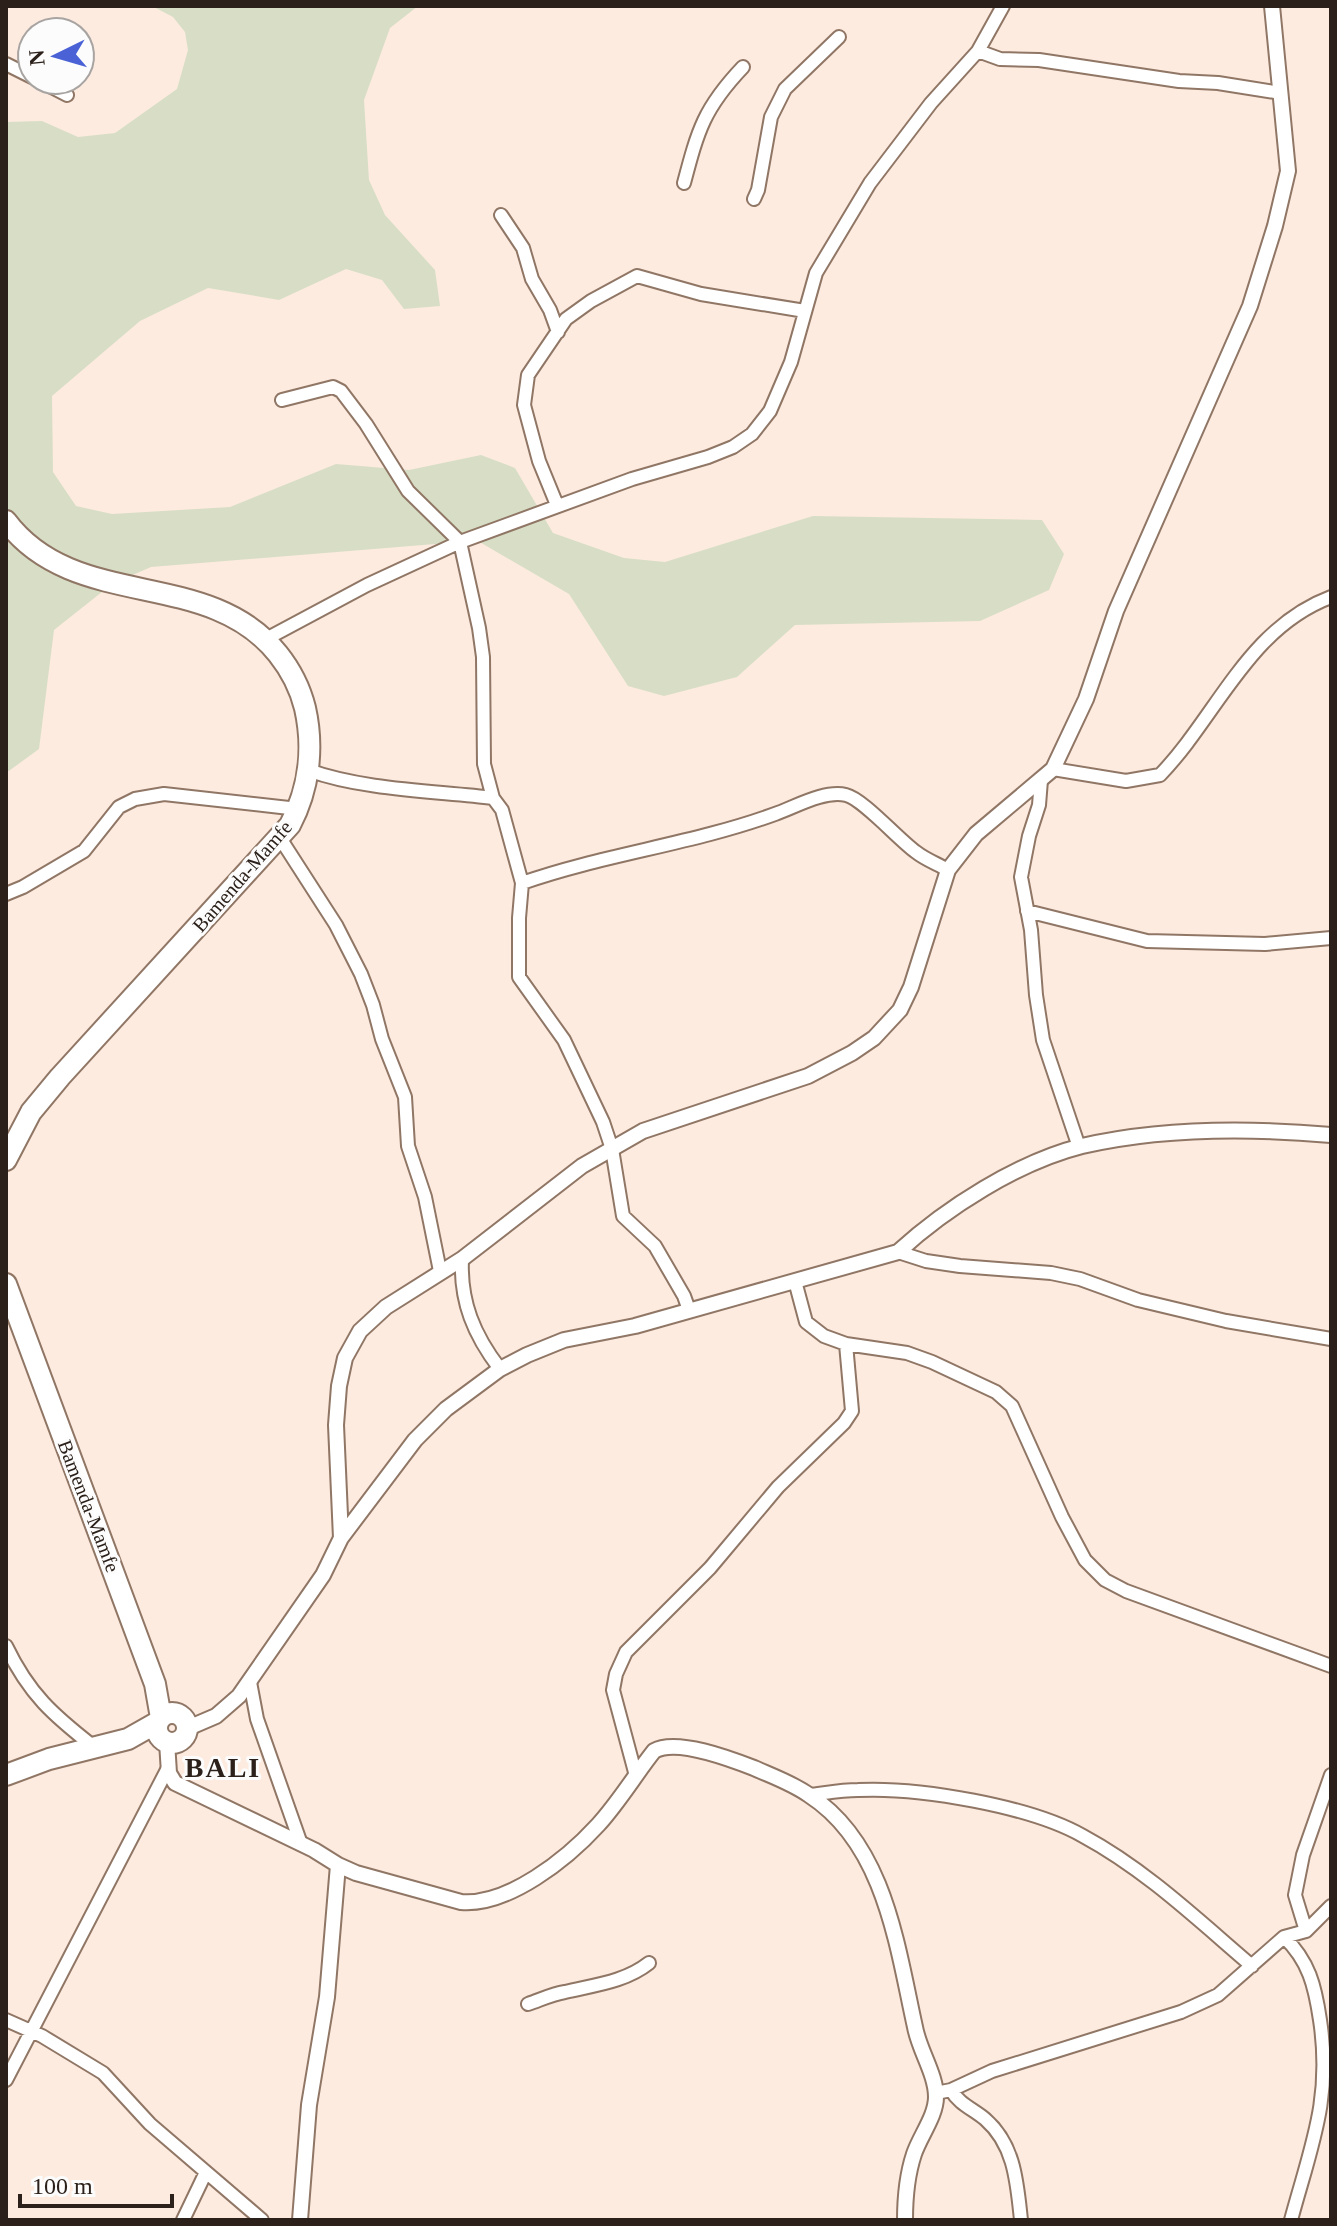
<svg xmlns="http://www.w3.org/2000/svg" width="1337" height="2226" font-family="'Times New Roman',serif">
<style>
.green{fill:#d8dec6}
.lines{fill:none;stroke-linecap:round;stroke-linejoin:round}
.minor-casing{stroke:#907665;stroke-width:16}
.tertiary-casing{stroke:#907665;stroke-width:18}
.trunk-casing{stroke:#907665;stroke-width:24}
.minor{stroke:#fff;stroke-width:12}
.tertiary{stroke:#fff;stroke-width:14}
.trunk{stroke:#fff;stroke-width:20}
.labels{text-anchor:middle;stroke-width:6;stroke-linejoin:round;paint-order:stroke}
.street-label{font-size:20px;fill:#2b211a;stroke:#fcfcfc}
.district-label{font-size:28px;font-weight:bold;letter-spacing:2px;fill:#2b211a;stroke:#fcfcfc}
</style>
<rect width="100%" height="100%" fill="#fdebe0"/>
<path class="green" d="M152 6H418L390 28 364 100 369 180 385 215 435 270 440 306 404 309 382 280 346 269 279 300 208 288 140 321 52 396 53 472 76 506 112 514 230 507 336 464 409 470 481 455 515 468 553 533 624 558 665 562 813 516 1042 520 1064 554 1049 590 980 621 795 625 737 677 664 696 628 686 569 594 471 537 460 542 151 567 112 584 54 630 39 749 6 773V122L42 121 78 137 115 133 177 89 188 50 185 32 173 17Z"/>
<g class="lines">
<defs>
<path id="minor" d="M978 51 1000 59 1039 60 1179 81 1218 83 1281 93
M6 64 32 77
M38 80 67 95
M684 183C698 130 704 108 743 67
M754 199 758 190 771 117 785 89 839 37
M501 215 523 248 532 279 550 310 558 332
M282 400 333 387 341 391 366 424 408 491 460 542 479 628 483 657 484 764 493 798
M557 505 539 461 524 405 528 375 566 319 591 301 637 276 701 294 805 311
M266 639 367 585 460 542 632 479 708 457 733 447 752 434 770 411 791 362 816 273 870 183 931 103 978 51 1003 6
M1053 769 1126 781 1160 775C1217 716 1248 628 1331 597
M308 770C363 790 435 791 493 798L502 810 522 883 519 918V977L564 1040 603 1122 612 1149 623 1216 655 1246 684 1296 689 1310
M1041 780 1039 805 1029 836 1021 877 1031 930 1036 995 1043 1040 1079 1147
M280 838 336 925 361 974 373 1005 382 1039 405 1097 408 1146 425 1197 440 1271
M522 883C605 854 693 844 775 814 795 807 824 790 846 795 863 799 899 840 916 852 926 860 938 864 948 870
M6 894 23 887 84 851 119 807 135 799 164 794 298 809
M1027 911 1147 941 1265 944 1331 938
M898 1252 926 1261 960 1266 1051 1273 1080 1279 1138 1300 1226 1321 1331 1339
M462 1259C460 1302 474 1335 500 1369
M795 1281 806 1322 824 1336 846 1344 907 1353 932 1362 996 1392 1012 1406 1062 1517 1085 1560 1105 1580 1126 1591 1331 1666
M6 1646C29 1694 53 1715 94 1747
M250 1682 257 1719 301 1844
M636 1776 613 1690 616 1674 626 1652 710 1568 778 1487 844 1423 852 1411 846 1344
M810 1795C826 1793 842 1790 858 1790 919 1787 1030 1806 1083 1836 1146 1870 1198 1920 1252 1966
M1306 1931 1295 1895 1303 1855 1331 1775
M1284 1937C1309 1961 1315 1986 1320 2020 1332 2099 1311 2146 1291 2220
M528 2004C540 2000 552 1994 565 1992 594 1985 625 1982 649 1963
M6 2020 42 2036 103 2073 150 2124 262 2220
M6 2080 168 1768
M951 2090C959 2104 973 2109 985 2119 1015 2145 1017 2183 1021 2220
M936 2093 951 2090 992 2071 1181 2012 1218 1995 1284 1937 1306 1931 1331 1906
M183 2220 206 2172"/>
<path id="tertiary" d="M341 1538 415 1440 446 1409 500 1369 527 1355 564 1340 635 1326 898 1252C946 1208 1018 1162 1082 1146 1160 1128 1252 1128 1331 1135
M188 1728 216 1716 239 1696 323 1575 341 1538 336 1425 339 1386 345 1358 360 1331 386 1307 462 1259 582 1166 643 1131 808 1076 852 1053 874 1038 900 1010 911 987 948 870 976 834 1053 769 1086 699 1116 611 1250 306 1275 226 1288 171 1272 6
M167 1742 169 1773 175 1783 314 1850 338 1865 356 1873 461 1902C508 1906 567 1859 598 1825 619 1802 635 1775 654 1751 676 1738 731 1759 754 1768 772 1776 792 1783 809 1795 885 1844 897 1946 915 2027 919 2050 936 2074 936 2097 936 2116 920 2136 914 2154 907 2175 905 2198 905 2220
M300 2220 309 2105 327 1997 338 1865"/>
<path id="trunk" d="M6 521C75 613 208 566 278 654 290 669 300 688 305 708 314 748 309 789 290 825L60 1077 31 1112 6 1160
M6 1284 155 1684 161 1718
M157 1728a15 15 0 1 1 30 0a15 15 0 1 1-30 0Z
M6 1775 49 1759 128 1739 158 1722"/>
</defs>
<use href="#minor" class="minor-casing"/>
<use href="#tertiary" class="tertiary-casing"/>
<use href="#trunk" class="trunk-casing"/>
<use href="#minor" class="minor"/>
<use href="#tertiary" class="tertiary"/>
<use href="#trunk" class="trunk"/>
</g>
<g class="labels">
<g class="street-label">
<text transform="translate(242 876) rotate(-49)" y="7">Bamenda-Mamfe</text>
<text transform="translate(89 1506) rotate(69)" y="7">Bamenda-Mamfe</text>
</g>
<g class="district-label">
<text x="223" y="1777">BALI</text>
</g>
</g>
<rect width="1337" height="2226" fill="none" stroke="#2b211a" stroke-width="16"/>
<g transform="translate(56 56) rotate(265)"><circle r="38" fill="#fcfcfc" stroke="#a8a4a2" stroke-width="2"/>
<path d="M0-6L14 30L0 20L-14 30Z" fill="#4a62d6"/>
<text y="-12" font-size="22" font-weight="bold" text-anchor="middle" fill="#2b211a">N</text>
</g>
<path d="M20 2194v12h152v-12" fill="none" stroke="#2b211a" stroke-width="4"/>
<text x="32" y="2194" font-size="24" fill="#2b211a" stroke="#fcfcfc" stroke-width="6" paint-order="stroke">100 m</text>
</svg>
